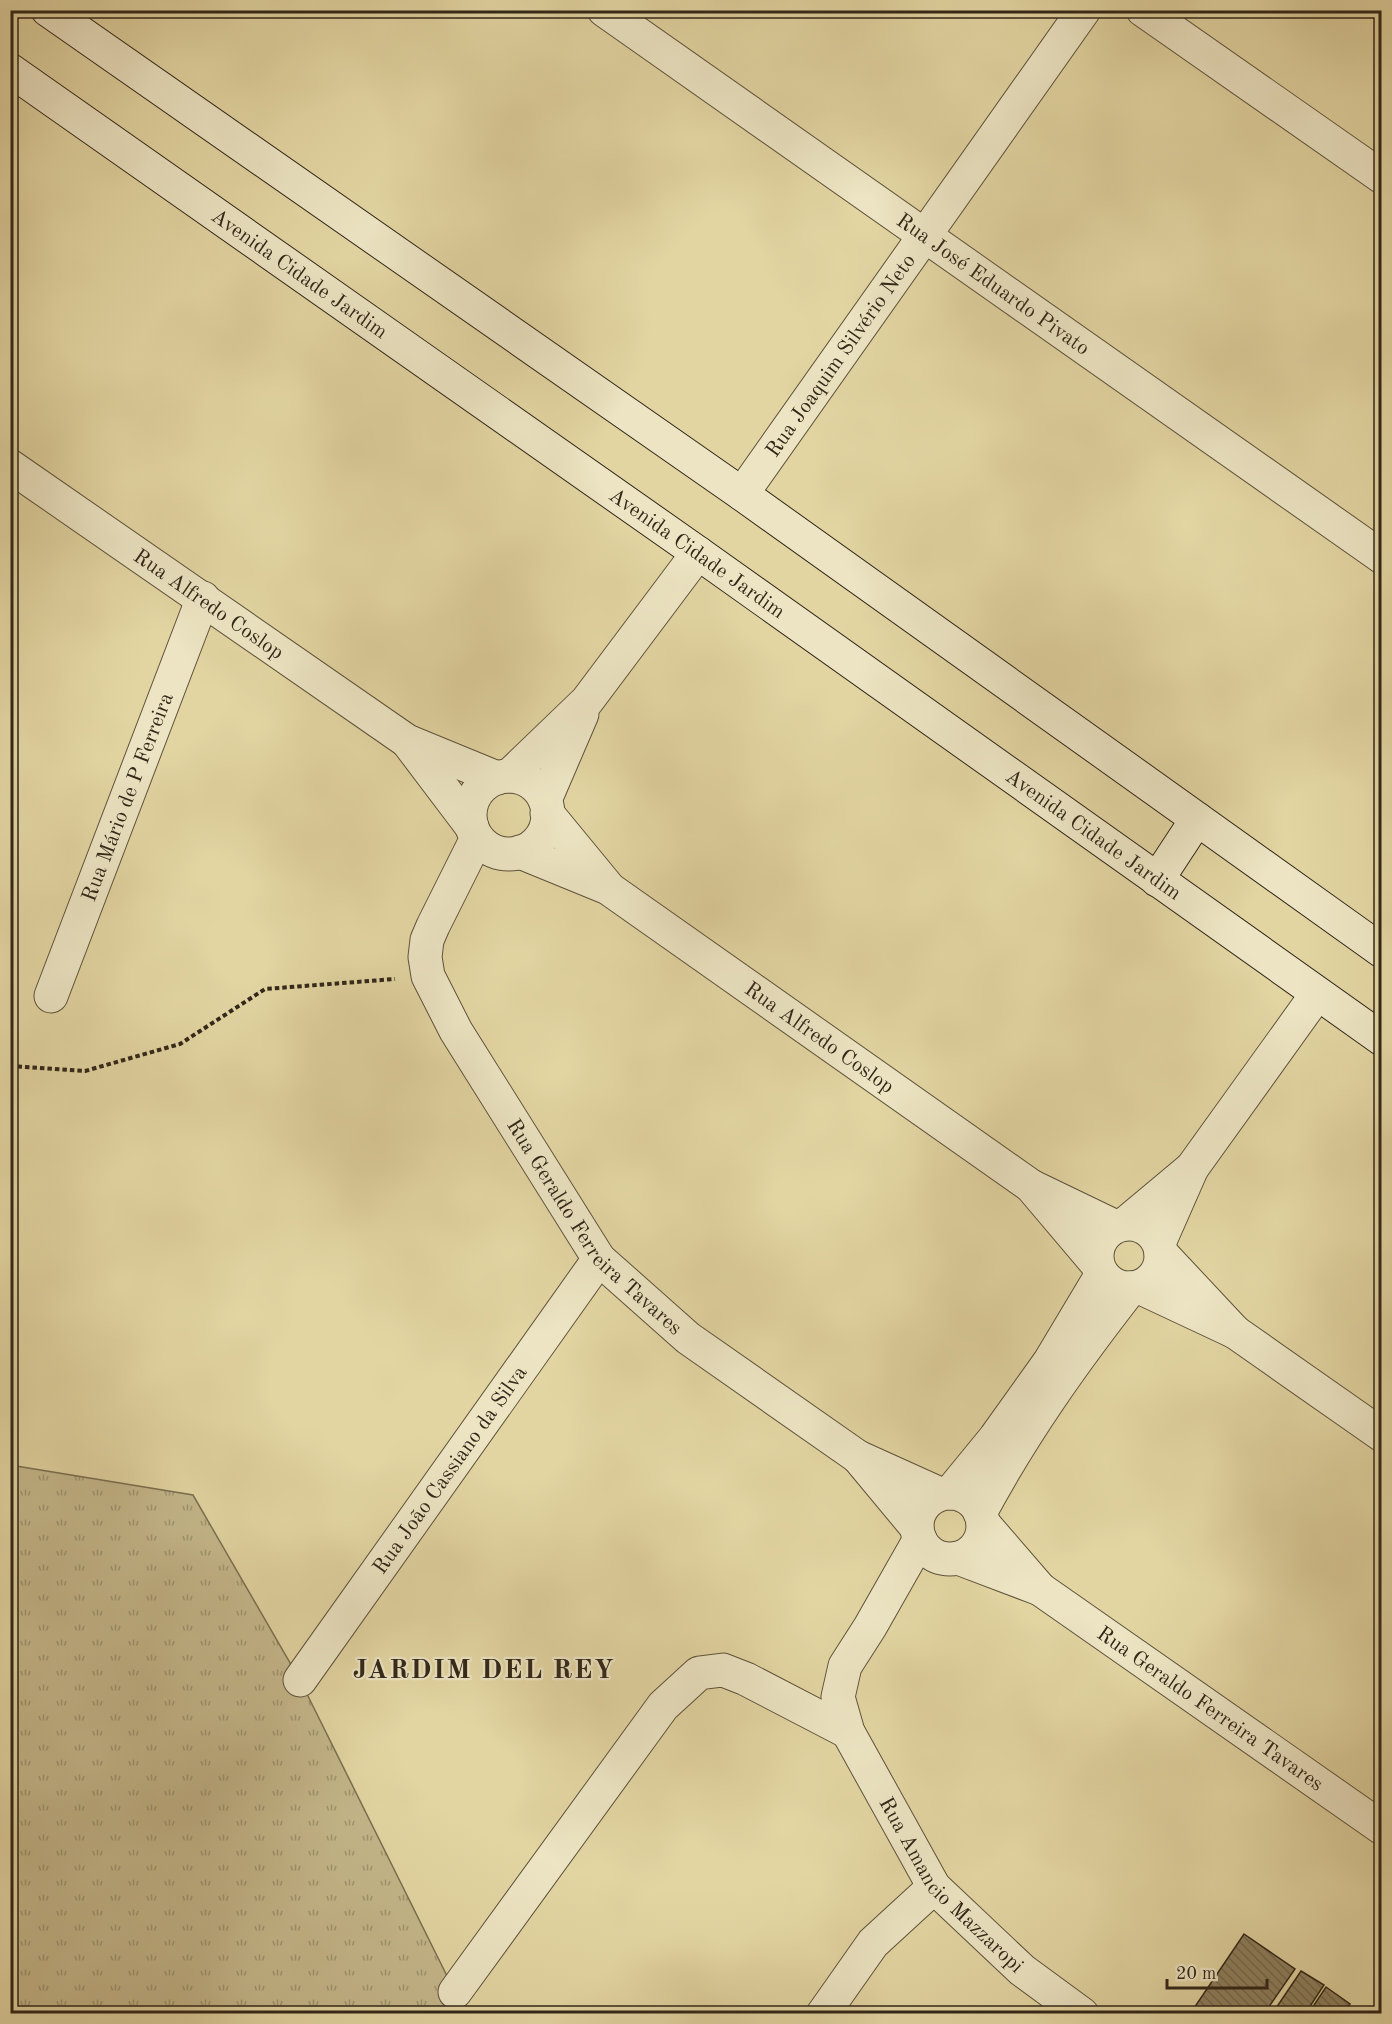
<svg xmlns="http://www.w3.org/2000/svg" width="1392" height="2024" font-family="'Old Standard TT',serif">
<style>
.grass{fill:url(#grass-tufts);stroke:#7b6f52;stroke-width:1.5}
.building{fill:url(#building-back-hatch);stroke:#322719;stroke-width:1.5}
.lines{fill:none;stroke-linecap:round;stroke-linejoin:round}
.minor-casing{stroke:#5e523b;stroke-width:35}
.secondary-casing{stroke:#322719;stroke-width:35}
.path{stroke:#322719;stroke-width:4;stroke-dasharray:4.5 3;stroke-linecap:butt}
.minor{stroke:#ece4c3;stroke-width:33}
.secondary{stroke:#ece4c3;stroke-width:33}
.labels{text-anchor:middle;stroke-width:4.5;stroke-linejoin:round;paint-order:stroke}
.street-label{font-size:21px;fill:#322719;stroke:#ece4c3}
.district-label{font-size:27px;font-weight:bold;letter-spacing:1.5px;fill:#322719;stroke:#ece4c3}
</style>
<defs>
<pattern id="grass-tufts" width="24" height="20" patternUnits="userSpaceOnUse" patternTransform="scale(1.5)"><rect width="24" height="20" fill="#c4b78b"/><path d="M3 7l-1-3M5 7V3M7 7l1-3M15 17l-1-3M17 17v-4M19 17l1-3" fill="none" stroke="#a09571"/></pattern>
<pattern id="building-back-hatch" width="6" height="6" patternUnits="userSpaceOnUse" patternTransform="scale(1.5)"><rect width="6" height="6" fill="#8e8160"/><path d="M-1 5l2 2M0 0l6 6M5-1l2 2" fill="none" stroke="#756a4e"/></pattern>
</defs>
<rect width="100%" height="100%" fill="#e2d5a2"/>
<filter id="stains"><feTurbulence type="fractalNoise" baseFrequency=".00333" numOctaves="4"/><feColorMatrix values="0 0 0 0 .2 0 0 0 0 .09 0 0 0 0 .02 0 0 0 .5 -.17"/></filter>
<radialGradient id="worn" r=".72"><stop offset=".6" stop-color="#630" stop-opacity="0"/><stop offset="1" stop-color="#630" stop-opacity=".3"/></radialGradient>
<path class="grass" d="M10 1465 193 1495 300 1680 455 1992 463 2013H11Z"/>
<path class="building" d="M1244 1934 1295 1969 1264 2014H1190Z
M1301 1971 1324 1985 1305 2014H1272Z
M1326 1987 1350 2004 1344 2014H1308Z"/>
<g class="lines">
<defs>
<g id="minor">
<path id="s1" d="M604 10 1382 557"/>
<path d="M1143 10 1382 177"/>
<path id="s2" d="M10 466 407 741 497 778"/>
<path id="s3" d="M742 494 1084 10"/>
<path d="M407 741 472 827"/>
<path d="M509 776 587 701 698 553"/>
<circle cx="509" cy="815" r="39"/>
<path d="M545 800 582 714"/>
<path d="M547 813 607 886"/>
<path id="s4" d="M477 838 433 926 427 940 425 957 428 976 456 1031 599 1259 688 1338 858 1457"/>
<path id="s5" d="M520 852 608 888 1031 1186"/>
<path id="s6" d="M51 996 203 598"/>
<path d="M1192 1168 1317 994"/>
<circle cx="1129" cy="1256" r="32"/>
<path d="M1125 1224 1192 1168 1159 1243"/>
<path d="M1097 1264 1031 1186 1114 1226"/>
<path d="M1139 1287 1235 1332 1161 1253"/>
<path d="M1235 1332 1382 1435"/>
<path d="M950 1493 995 1438 1050 1361 1102 1274"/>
<circle cx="950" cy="1526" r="33"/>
<path d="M980 1513C1024 1431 1074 1361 1131 1288"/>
<path d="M917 1528 858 1457 940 1494"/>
<path id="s7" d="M920 1539 870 1627 845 1666 838 1697 848 1732 934 1887 1022 1970 1082 2014"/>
<path d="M958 1558 1040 1589 983 1523"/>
<path id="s8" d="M1040 1589 1382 1828"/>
<path id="s9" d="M300 1680 599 1259"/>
<path d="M455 1992 663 1706 699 1673 723 1670 746 1679 848 1732"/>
<path d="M823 2014 873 1943 934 1887"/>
</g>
<g id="secondary">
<path d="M48 10 742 494 1382 951"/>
<path id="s10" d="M10 70 698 553 1382 1039"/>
<path d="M1157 880 1197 819"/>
</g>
</defs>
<use href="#minor" class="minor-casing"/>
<use href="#secondary" class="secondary-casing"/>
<path class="path" d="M10 1066 85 1071 180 1044 265 989 395 979"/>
<use href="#minor" class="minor"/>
<use href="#secondary" class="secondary"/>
</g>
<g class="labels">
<g class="street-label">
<text dy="7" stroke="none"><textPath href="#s10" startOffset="354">Avenida Cidade Jardim</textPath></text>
<text dy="7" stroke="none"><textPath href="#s1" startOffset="476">Rua José Eduardo Pivato</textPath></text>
<text dy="7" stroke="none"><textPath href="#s3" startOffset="170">Rua Joaquim Silvério Neto</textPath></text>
<text dy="7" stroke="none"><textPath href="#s10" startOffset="840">Avenida Cidade Jardim</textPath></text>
<text dy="7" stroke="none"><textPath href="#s2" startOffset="242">Rua Alfredo Coslop</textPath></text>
<text dy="7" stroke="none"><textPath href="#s6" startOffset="213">Rua Mário de P Ferreira</textPath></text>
<text dy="7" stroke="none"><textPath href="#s10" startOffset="1326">Avenida Cidade Jardim</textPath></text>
<text dy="7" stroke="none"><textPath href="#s5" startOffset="354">Rua Alfredo Coslop</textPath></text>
<text dy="7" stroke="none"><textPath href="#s4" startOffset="453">Rua Geraldo Ferreira Tavares</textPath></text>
<text dy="7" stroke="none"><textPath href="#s9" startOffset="258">Rua João Cassiano da Silva</textPath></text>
<text dy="7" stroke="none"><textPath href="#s8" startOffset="208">Rua Geraldo Ferreira Tavares</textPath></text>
<text dy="7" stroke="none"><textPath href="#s7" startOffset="402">Rua Amancio Mazzaropi</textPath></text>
</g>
<g class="district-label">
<text x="484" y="1678">JARDIM DEL REY</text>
</g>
</g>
<rect width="1392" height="2024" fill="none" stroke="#e2d5a2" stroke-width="36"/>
<rect x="12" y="12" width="1368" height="2000" fill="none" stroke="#322719" stroke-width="3"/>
<rect x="18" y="18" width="1356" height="1988" fill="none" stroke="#322719" stroke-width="1.5"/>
<path d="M1167 1979v9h100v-9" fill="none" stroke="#322719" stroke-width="3"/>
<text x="1176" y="1979" font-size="18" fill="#322719" stroke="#ece4c3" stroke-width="4.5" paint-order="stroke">20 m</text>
<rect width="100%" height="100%" filter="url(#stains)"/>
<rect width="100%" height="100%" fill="url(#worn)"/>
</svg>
